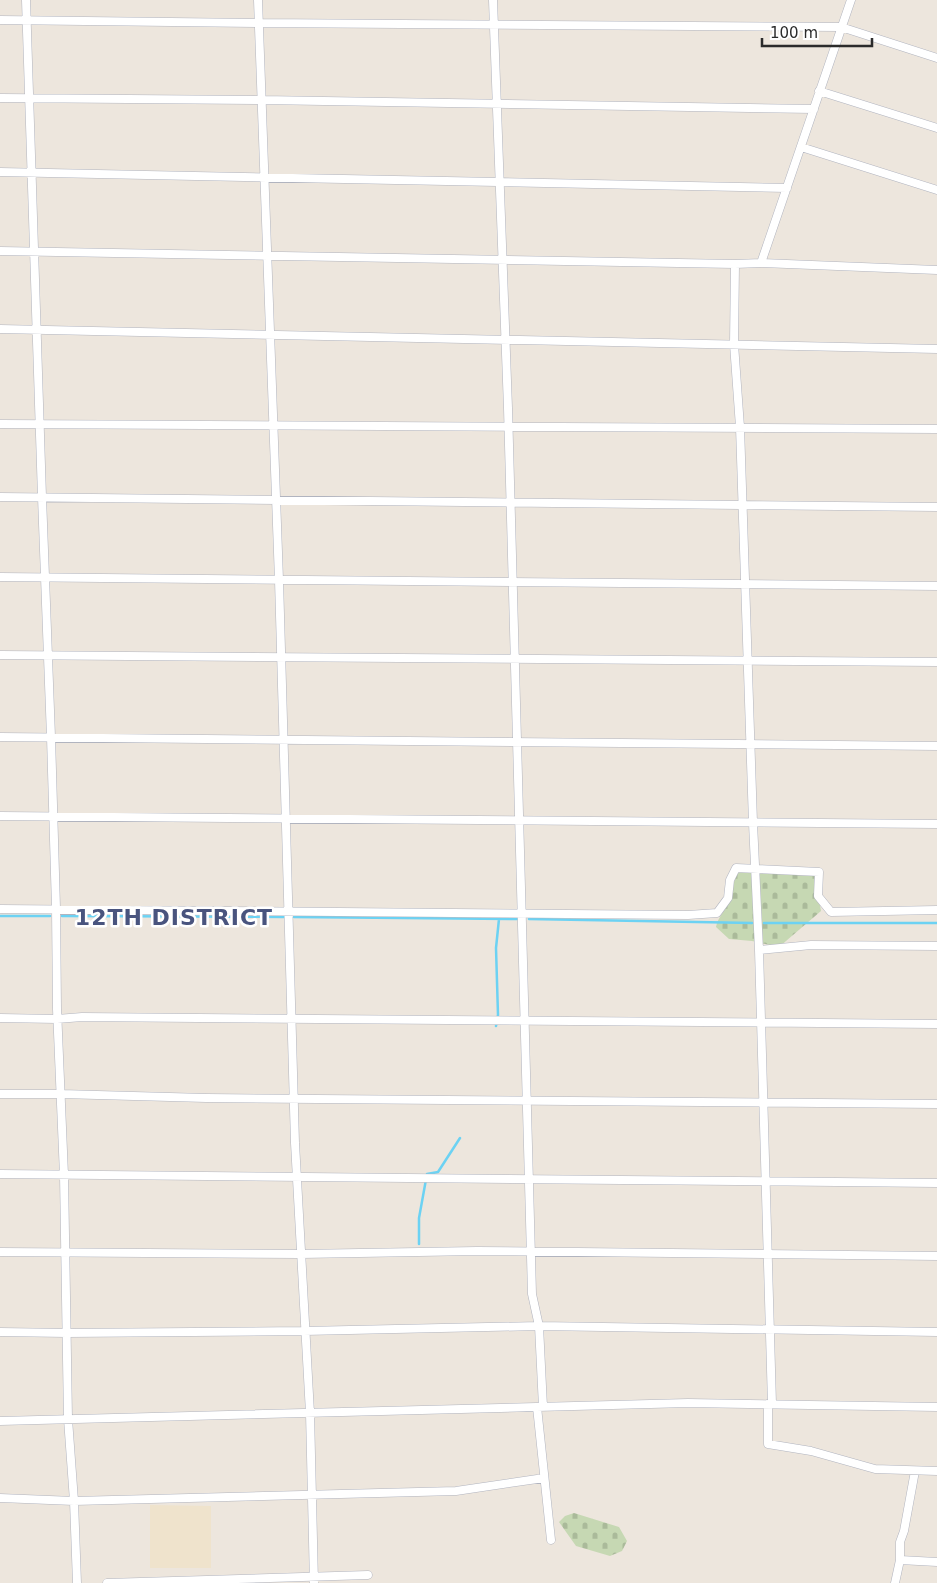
<svg xmlns="http://www.w3.org/2000/svg" width="937" height="1583" font-family="'DejaVu Sans',sans-serif">
<style>
.education{fill:#efe3cc}
.cemetery{fill:url(#cemetery-stones)}
.lines{fill:none;stroke-linecap:round;stroke-linejoin:round}
.stream{stroke:#6cd2f3;stroke-width:2.5}
.minor-casing{stroke:#b1b4bf;stroke-width:9}
.minor{stroke:#fff;stroke-width:8}
.labels{text-anchor:middle;stroke-width:5;stroke-linejoin:round;paint-order:stroke}
.district-label{font-size:22px;font-weight:bold;letter-spacing:1px;fill:#49547e;stroke:#fff}
</style>
<defs>
<pattern id="cemetery-stones" width="16" height="16" patternUnits="userSpaceOnUse" patternTransform="scale(1.25)"><rect width="16" height="16" fill="#c6d8b3"/><path d="M2 7V4a2 2 0 0 1 4 0v3zM10 15v-3a2 2 0 0 1 4 0v3z" fill="#aaba9a"/></pattern>
</defs>
<rect width="100%" height="100%" fill="#ede6dd"/>
<path class="education" d="M150 1505 211 1506V1568H150Z"/>
<path class="cemetery" d="M739 872 815 876 821 911 779 947 752 941 729 939 716 927C718 916 727 909 731 898 735 887 731 883 739 872Z
M574 1513 619 1527 627 1541 622 1551 610 1556 576 1546 559 1522 565 1516Z"/>
<g class="lines">
<path class="stream" d="M0 916H50
M62 916 284 917
M294 917 517 919
M529 919 752 923
M764 923H937
M496 1026 498 1015 496 948 499 919
M419 1244V1218L427 1174 438 1172 460 1138"/>
<defs>
<path id="minor" d="M26 0 42 497 51 737 56 908 57 1009 64 1175 68 1419 74 1501 77 1583
M258 0 279 580 295 1143 310 1413 314 1583
M493 0 508 408 532 1294 539 1326 543 1407
M0 20 259 23 841 27 937 58
M819 91 937 128
M0 98 262 100 814 109
M801 147 937 190
M0 172 787 188
M0 251 735 264 761 263 937 270
M761 263 851 0
M735 264 734 344 740 427 753 823 759 950 772 1404
M0 329 937 349
M0 424 937 429
M0 497 937 507
M0 577 937 586
M0 655 937 662
M0 737 937 746
M0 816 937 824
M0 909 688 915 717 913 728 898 730 880 736 868 819 872 818 896 831 912 937 910
M759 950 811 945 937 946
M0 1018 57 1019 82 1017 937 1024
M0 1094H61L206 1098 937 1104
M0 1174 937 1183
M0 1252 301 1254 477 1251 937 1256
M0 1332 67 1333 304 1331 539 1326 937 1332
M768 1404V1444L811 1451 875 1469 937 1471
M537 1407 551 1540
M0 1421 688 1403 937 1407
M0 1498 74 1501 456 1491 544 1478
M900 1560 937 1562
M107 1583 368 1575
M895 1583 900 1560V1542L904 1531 915 1471"/>
</defs>
<use href="#minor" class="minor-casing"/>
<use href="#minor" class="minor"/>
</g>
<g class="labels">
<g class="district-label">
<text x="174" y="925">12TH DISTRICT</text>
</g>
</g>
<path d="M762 38v8h110v-8" fill="none" stroke="#2b2b2b" stroke-width="2.5"/>
<text x="770" y="38" font-size="15" fill="#2b2b2b" stroke="#ffffff" stroke-width="4" paint-order="stroke">100 m</text>
</svg>
